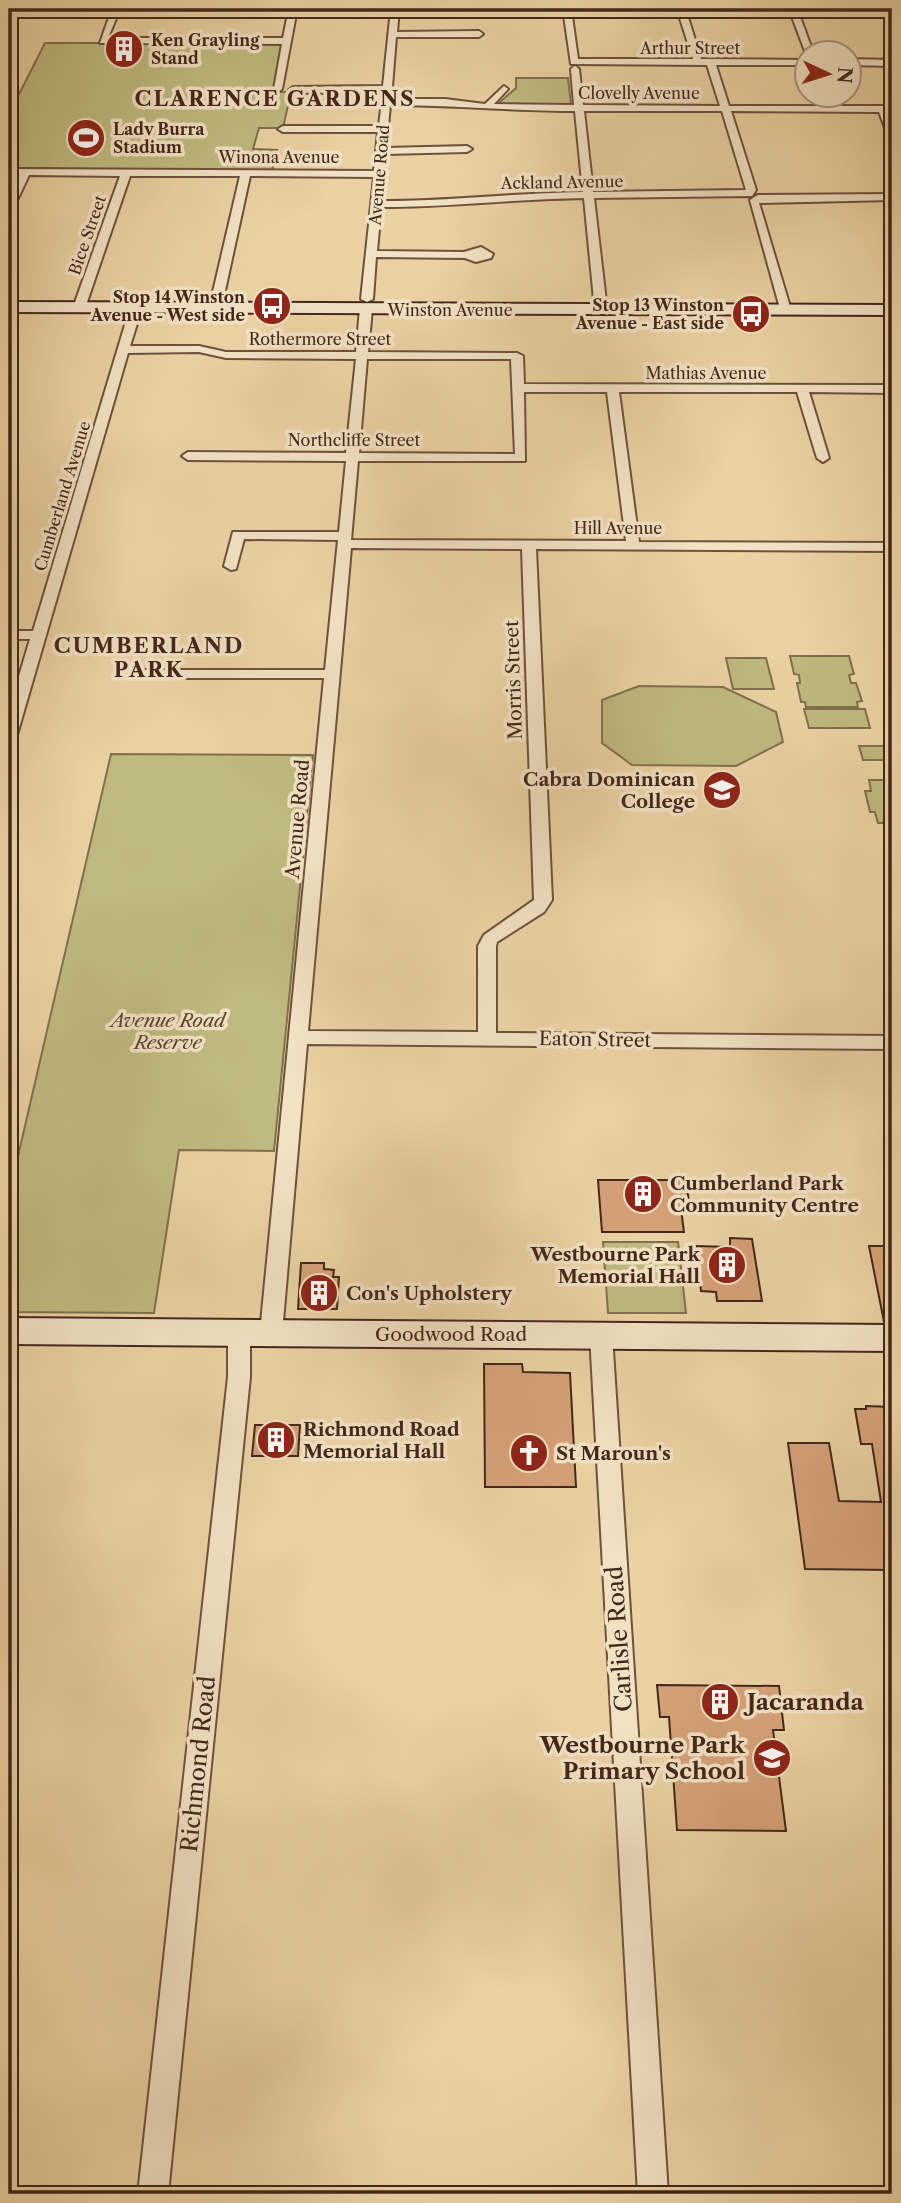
<svg xmlns="http://www.w3.org/2000/svg" width="901" height="2203" font-family="'Libre Caslon Text',serif">
<style>
.green{fill:#bfba80;stroke:#81704d;stroke-width:2}
.building{fill:#d6a179;stroke:#43271a;stroke-width:2}
.lines{fill:none;stroke-linecap:round;stroke-linejoin:round}
.street-casing{stroke:#6d523c;stroke-width:4}
.secondary-casing{stroke:#43271a;stroke-width:4}
.street{fill:#f2e2c4;fill-rule:evenodd}
.secondary{fill:#f2e2c4;fill-rule:evenodd}
.labels{text-anchor:middle;stroke-width:7;stroke-linejoin:round;paint-order:stroke}
.far-poi-label{font-size:16px;font-weight:bold;fill:#43271a;stroke:#f2e2c4;text-anchor:start}
.far-street-label{font-size:16px;fill:#43271a;stroke:#f2e2c4}
.street-label{font-size:19px;fill:#43271a;stroke:#f2e2c4}
.poi-label{font-size:19px;font-weight:bold;fill:#43271a;stroke:#f2e2c4;text-anchor:start}
.park-label{font-size:19px;font-style:italic;fill:#5c442e;stroke:#f2e2c4}
.far-district-label{font-size:21px;font-weight:bold;letter-spacing:2px;fill:#43271a;stroke:#f2e2c4}
.near-street-label{font-size:23px;fill:#43271a;stroke:#f2e2c4}
.near-poi-label{font-size:23px;font-weight:bold;fill:#43271a;stroke:#f2e2c4;text-anchor:start}
</style>
<rect width="100%" height="100%" fill="#ebd2a4"/>
<filter id="stains"><feTurbulence type="fractalNoise" baseFrequency=".00286" numOctaves="4"/><feColorMatrix values="0 0 0 0 .2 0 0 0 0 .09 0 0 0 0 .02 0 0 0 .5 -.17"/></filter>
<radialGradient id="worn" r=".72"><stop offset=".6" stop-color="#630" stop-opacity="0"/><stop offset="1" stop-color="#630" stop-opacity=".3"/></radialGradient>
<path class="green" d="M45 43H285L276 92H291L283 128H259L253 149 277 150 272 171 9 168V114Z
M516 78H568L571 105H504L500 102 516 88Z
M849 656 854 674 849 675 851 683H856L862 701 857 702 858 707H806L805 702H801L797 683H800L799 675 794 674 790 656Z
M726 658H766L774 689H733Z
M639 686 723 687 776 712 783 742 736 766 632 765 602 743V700Z
M804 709H865L870 728H809Z
M859 746H892V760H863Z
M111 754 313 755 274 1151 179 1150 154 1313 9 1312V1195Z
M869 780H892V823H878L875 812H870L865 791H871Z
M603 1242H678L686 1313H608Z"/>
<path class="building" d="M598 1180H686L690 1209H681L684 1232H602Z
M730 1238 752 1239 762 1301H717L716 1292 701 1291 696 1246 730 1247Z
M869 1246H892V1322H884Z
M301 1263H324V1269L334 1270 333 1277H339L337 1309H298Z
M484 1364H522L523 1372 570 1373 576 1487H485Z
M866 1406 892 1407V1570L805 1569 788 1443H829L839 1501 881 1502 872 1444H861L855 1409H866Z
M255 1425H300L298 1456H252Z
M657 1685 779 1686 784 1730H773L786 1831 677 1830 669 1717H660Z"/>
<g class="lines">
<defs>
<path id="street" d="M112 9H120L108 38H283L289 9H297L282 89 278 92 274 89 282 44 100 43Z
M391 9H399L397 32 479 31 483 34 479 37H396L391 99H445L485 104 504 86 508 89 494 104 574 105 571 69 575 66 579 69 583 105 720 106 707 65 571 64 563 9H571L578 59H693L677 9H886L883 13 799 14 813 52 806 54 791 14H687L701 59 806 60V65H716L729 106H892V112H888L892 122V136L887 133 879 112 731 111 756 190 752 196 594 198 607 310 601 313 595 310 584 198C516 199 449 207 381 207L377 251 464 252 481 247 493 254 491 258 476 262 465 258 376 257 373 299 367 302 361 299 374 177 250 176 221 309 211 311 209 309 240 176H130L85 308 75 310 73 308 120 176 29 175 14 207 9 210V197L19 175H9V169L374 171 378 132H283L278 129 283 126H379L383 92 293 93 289 90 293 87 383 86ZM390 105C452 105 513 111 575 111L583 192C516 193 449 201 381 201L386 154 467 152 472 149 467 146 386 148ZM584 111H722L746 190 593 192Z
M848 59 892 60V66L848 65Z
M892 194V200L759 203 791 310 781 312 750 200 758 195Z
M136 305 142 308 130 346H199L226 352H356L360 309 366 306 372 309 368 352 517 353 523 356 524 384 892 385V393L809 392 829 458 823 462 817 458 797 392H619L639 542 892 543V551L536 549 552 900 544 912 497 942 496 946V1033L892 1036V1049L307 1044 282 1333 279 1339 271 1342 263 1339 260 1333 324 678H139L132 674 139 670H325L338 540 244 539 236 569 231 570 224 566 233 532H339L346 461 188 460 182 456 188 452 346 453 356 359 226 358 199 352 128 353 17 735 9 740V710L30 639H9V631H33L130 308ZM367 359H511L515 454 359 453ZM524 392H607L626 541 351 540 358 461H525ZM351 548 522 549 534 900 484 935 478 946V1032L308 1031Z
M239 1324 247 1327 250 1333V1377L168 2194H138L228 1377V1333L231 1327Z
M601 1326 609 1329 612 1335 668 2194H638L590 1335 593 1329Z"/>
<path id="secondary" d="M9 302 892 305V315L9 312Z
M9 1318 892 1325V1351L9 1344Z"/>
</defs>
<use href="#street" class="street-casing"/>
<use href="#secondary" class="secondary-casing"/>
<use href="#street" class="street"/>
<use href="#secondary" class="secondary"/>
</g>
<defs>
<symbol id="building-disc" viewBox="-11 -11 22 22"><circle r="9.5" fill="#8f2418" stroke="#f2e2c4"/><path d="M-4-6H4V6H1V3H-1V6H-4ZM-2.5-4.3h1.7v1.8h-1.7ZM.8-4.3h1.7v1.8H.8ZM-2.5-1h1.7V.8h-1.7ZM.8-1h1.7V.8H.8Z" fill="#fff"/></symbol>
<symbol id="stadium-disc" viewBox="-11 -11 22 22"><circle r="9.5" fill="#8f2418" stroke="#f2e2c4"/><path d="M0-5a6.5 5 0 1 0 0 10a6.5 5 0 1 0 0-10ZM-3.5-1.8h7v3.6h-7Z" fill="#fff"/></symbol>
<symbol id="bus-disc" viewBox="-11 -11 22 22"><circle r="9.5" fill="#8f2418" stroke="#f2e2c4"/><path d="M-5-6H5V4H4V6H2V4H-2V6H-4V4H-5ZM-3.5-4V0h7V-4ZM-3.5 1.2v1.5H-2V1.2ZM2 1.2v1.5H3.5V1.2Z" fill="#fff"/></symbol>
<symbol id="school-disc" viewBox="-11 -11 22 22"><circle r="9.5" fill="#8f2418" stroke="#f2e2c4"/><path d="M0-5L7-2L0 1L-7-2ZM-4 1L0 2.5L4 1V4Q0 6-4 4Z" fill="#fff"/></symbol>
<symbol id="church-disc" viewBox="-11 -11 22 22"><circle r="9.5" fill="#8f2418" stroke="#f2e2c4"/><path d="M-1.2-6h2.4v3.5h3.3v2.4h-3.3V6h-2.4V-.1h-3.3v-2.4h3.3Z" fill="#fff"/></symbol>
</defs>
<g fill-rule="evenodd">
<use href="#building-disc" x="102" y="27" width="44" height="44"/>
<use href="#stadium-disc" x="64" y="116" width="44" height="44"/>
<use href="#bus-disc" x="250" y="284" width="44" height="44"/>
<use href="#bus-disc" x="729" y="292" width="44" height="44"/>
<use href="#school-disc" x="700" y="768" width="44" height="44"/>
<use href="#building-disc" x="621" y="1172" width="44" height="44"/>
<use href="#building-disc" x="705" y="1243" width="44" height="44"/>
<use href="#building-disc" x="297" y="1271" width="44" height="44"/>
<use href="#building-disc" x="254" y="1418" width="44" height="44"/>
<use href="#church-disc" x="507" y="1431" width="44" height="44"/>
<use href="#building-disc" x="698" y="1680" width="44" height="44"/>
<use href="#school-disc" x="750" y="1736" width="44" height="44"/>
</g>
<g class="labels">
<g class="far-poi-label">
<text x="151" y="46">Ken Grayling<tspan x="151" dy="18">Stand</tspan></text>
<text x="113" y="135">Lady Burra<tspan x="113" dy="18">Stadium</tspan></text>
<text x="245" y="303" text-anchor="end">Stop 14 Winston<tspan x="245" dy="18">Avenue - West side</tspan></text>
<text x="724" y="311" text-anchor="end">Stop 13 Winston<tspan x="724" dy="18">Avenue - East side</tspan></text>
</g>
<g class="far-street-label">
<text x="690" y="54">Arthur Street</text>
<text x="639" y="99">Clovelly Avenue</text>
<text x="279" y="163">Winona Avenue</text>
<text transform="translate(379 175) rotate(-85)" y="6">Avenue Road</text>
<text transform="translate(562 182) rotate(-1)" y="6">Ackland Avenue</text>
<text transform="translate(87 235) rotate(-71)" y="6">Bice Street</text>
<text x="450" y="316">Winston Avenue</text>
<text x="320" y="345">Rothermore Street</text>
<text x="706" y="379">Mathias Avenue</text>
<text x="354" y="446">Northcliffe Street</text>
<text transform="translate(62 496) rotate(-73)" y="6">Cumberland Avenue</text>
<text x="618" y="534">Hill Avenue</text>
</g>
<g class="street-label">
<text transform="translate(513 680) rotate(-92)" y="7">Morris Street</text>
<text transform="translate(297 819) rotate(-85)" y="7">Avenue Road</text>
<text transform="translate(595 1039) rotate(1)" y="7">Eaton Street</text>
<text x="451" y="1341">Goodwood Road</text>
</g>
<g class="poi-label">
<text x="695" y="786" text-anchor="end">Cabra Dominican<tspan x="695" dy="22">College</tspan></text>
<text x="670" y="1190">Cumberland Park<tspan x="670" dy="22">Community Centre</tspan></text>
<text x="700" y="1261" text-anchor="end">Westbourne Park<tspan x="700" dy="22">Memorial Hall</tspan></text>
<text x="346" y="1300">Con's Upholstery</text>
<text x="303" y="1436">Richmond Road<tspan x="303" dy="22">Memorial Hall</tspan></text>
<text x="556" y="1460">St Maroun's</text>
</g>
<g class="park-label">
<text x="168" y="1027">Avenue Road<tspan x="168" dy="22">Reserve</tspan></text>
</g>
<g class="far-district-label">
<text x="275" y="106">CLARENCE GARDENS</text>
<text x="149" y="653">CUMBERLAND<tspan x="149" dy="24">PARK</tspan></text>
</g>
<g class="near-street-label">
<text transform="translate(619 1639) rotate(-94)" y="8">Carlisle Road</text>
<text transform="translate(198 1764) rotate(-84)" y="8">Richmond Road</text>
</g>
<g class="near-poi-label">
<text x="747" y="1710">Jacaranda</text>
<text x="745" y="1753" text-anchor="end">Westbourne Park<tspan x="745" dy="26">Primary School</tspan></text>
</g>
</g>
<rect width="901" height="2203" fill="none" stroke="#ebd2a4" stroke-width="35"/>
<rect x="10" y="10" width="880" height="2182" fill="none" stroke="#43271a" stroke-width="3.5"/>
<rect x="18" y="18" width="866" height="2168" fill="none" stroke="#43271a" stroke-width="2"/>
<g transform="translate(828 74) rotate(94)"><circle r="33" fill="#f2e2c4" stroke="#ac9780" stroke-width="2"/>
<path d="M0-5L12 26L0 18L-12 26Z" fill="#8f2418"/>
<text y="-10" font-size="19" font-weight="bold" text-anchor="middle" fill="#43271a">N</text>
</g>
<rect width="100%" height="100%" filter="url(#stains)"/>
<rect width="100%" height="100%" fill="url(#worn)"/>
</svg>
